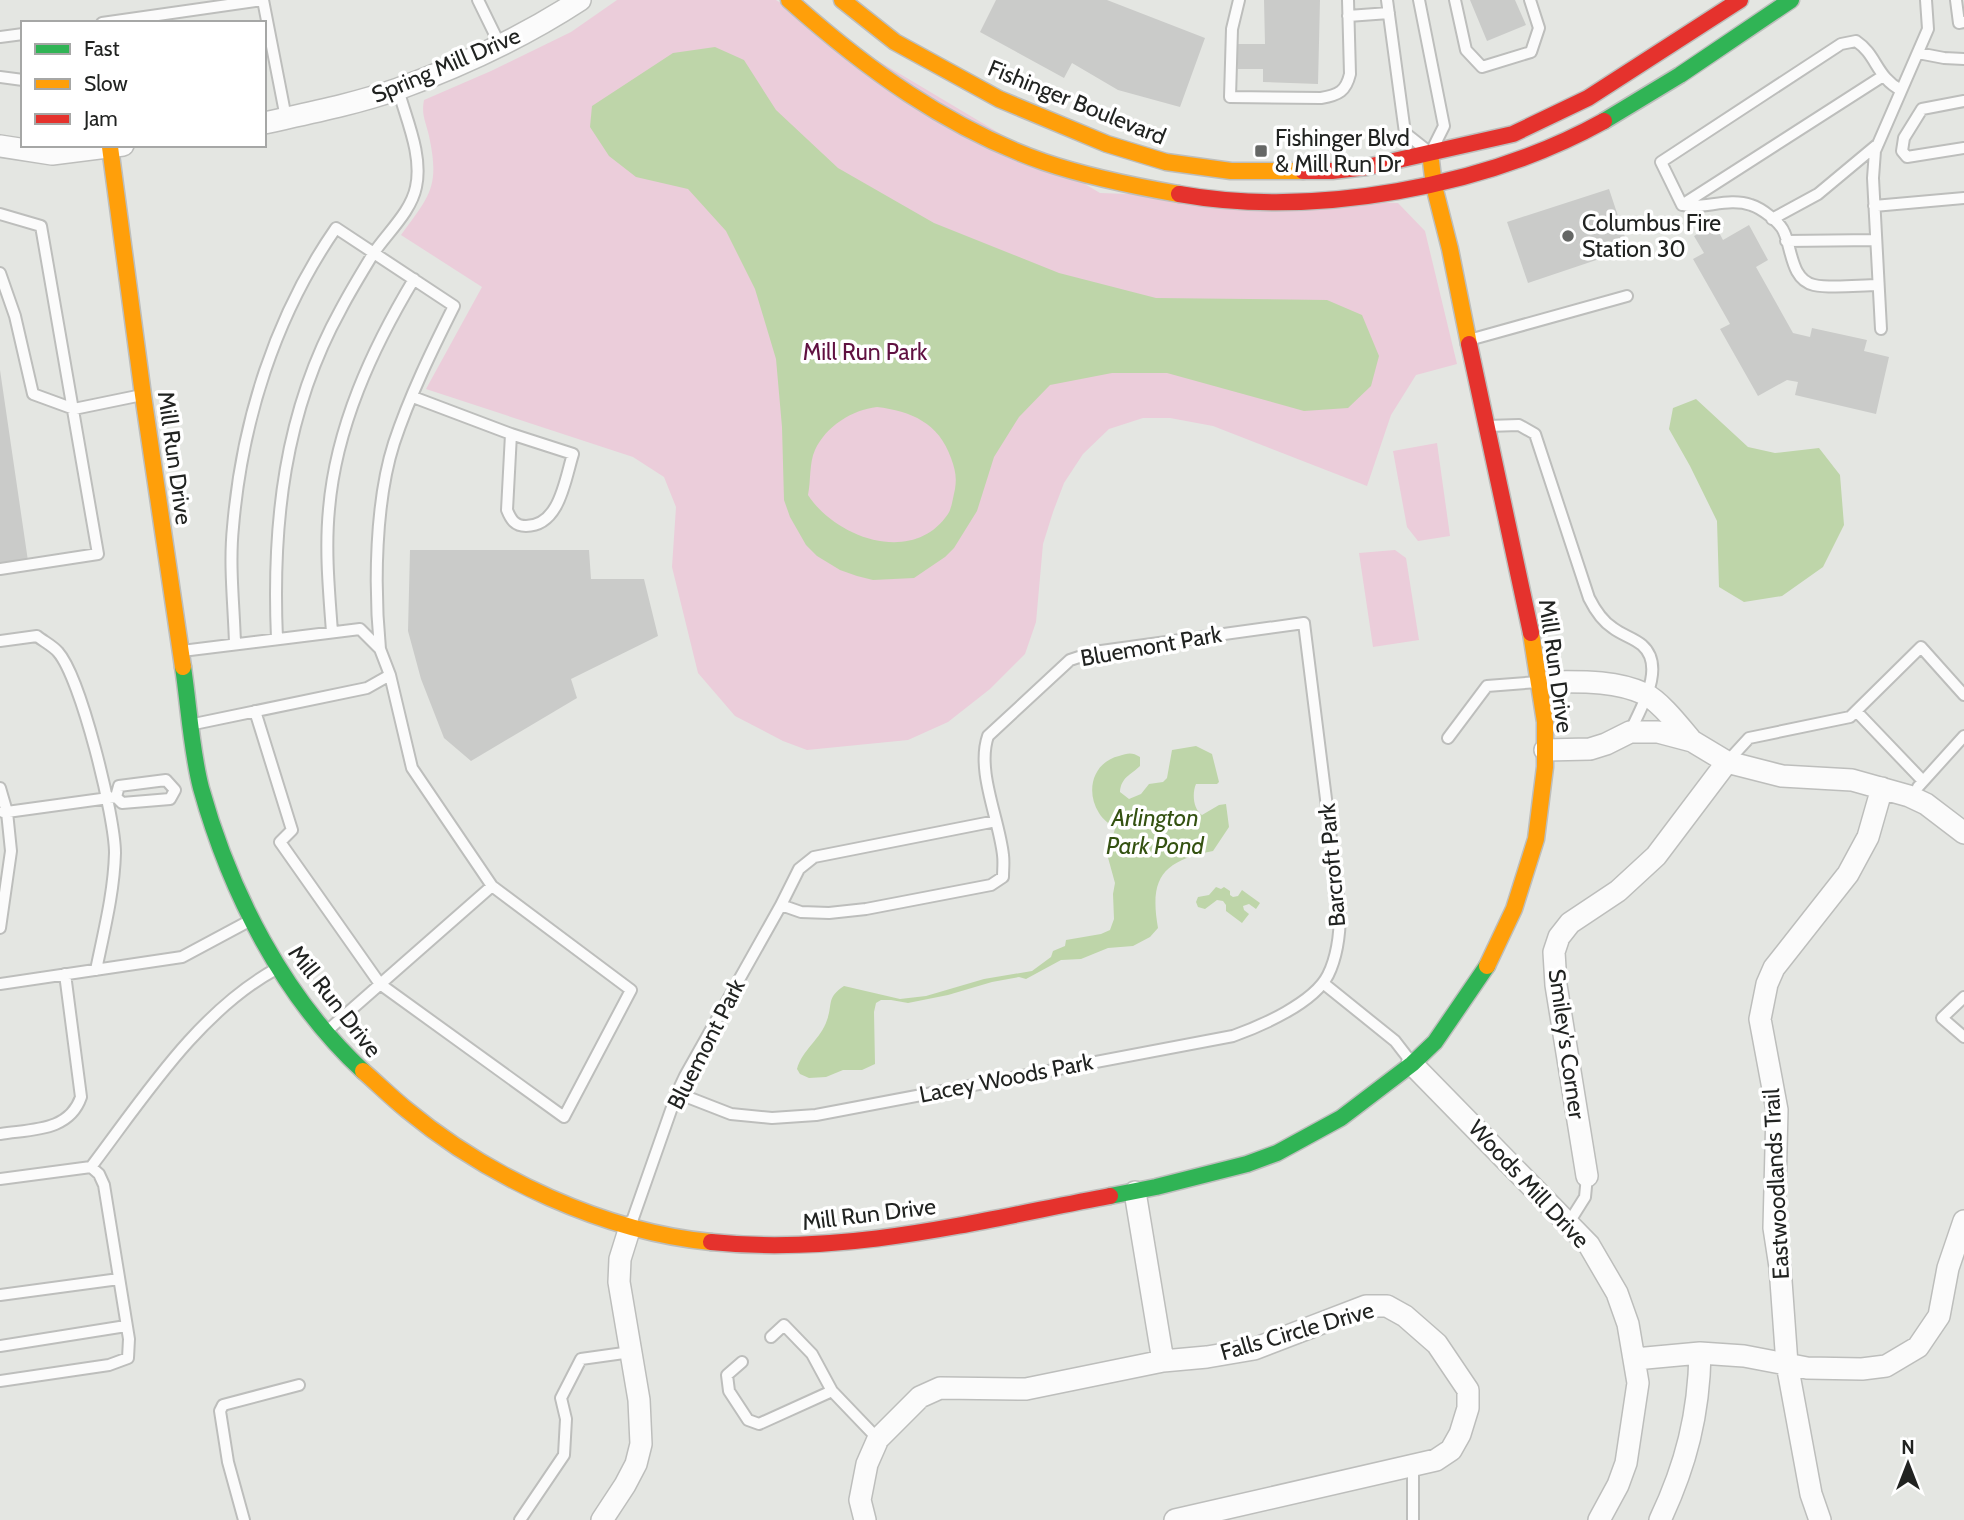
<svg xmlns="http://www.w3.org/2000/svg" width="1964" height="1520" font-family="Cabin,sans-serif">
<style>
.green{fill:#ebcdda}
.water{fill:#bed5a9;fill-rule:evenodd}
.building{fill:#cacbc9}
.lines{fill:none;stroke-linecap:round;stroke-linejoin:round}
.lane-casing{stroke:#bdbebc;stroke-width:14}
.street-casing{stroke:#bdbebc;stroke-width:24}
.fast-casing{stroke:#bdbebc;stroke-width:19}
.slow-casing{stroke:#bdbebc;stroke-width:19}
.jam-casing{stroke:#bdbebc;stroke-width:19}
.lane{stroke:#fbfbfb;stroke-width:10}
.street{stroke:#fbfbfb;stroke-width:21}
.fast{stroke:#30b455;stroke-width:16}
.slow{stroke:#ff9f0a;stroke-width:16}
.jam{stroke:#e5322d;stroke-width:16}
.poi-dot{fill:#656765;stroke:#fff;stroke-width:2.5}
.labels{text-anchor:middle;stroke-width:7;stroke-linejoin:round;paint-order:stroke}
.street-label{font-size:23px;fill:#212321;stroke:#fff}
.poi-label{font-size:23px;fill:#212321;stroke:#fff;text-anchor:start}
.park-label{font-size:23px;fill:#601141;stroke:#fff}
.water-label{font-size:24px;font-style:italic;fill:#345211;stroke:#fff}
</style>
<rect width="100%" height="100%" fill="#e4e6e2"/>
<path class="green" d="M617 0H776L1100 193 1398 203 1425 231 1457 364 1416 375 1391 415 1367 486 1213 426 1170 418H1143L1109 429 1083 454 1064 483 1053 512 1043 544 1036 622 1025 654 990 689 948 722 908 740 807 750 783 741 735 716 698 673 672 567 676 507 664 477 633 457 426 389 482 287 401 235C430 195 440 187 429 136 426 122 421 115 424 100L491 71 571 32Z
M1437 443 1450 536 1418 541 1407 527 1393 451Z
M1395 550 1406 558 1419 640 1373 647 1359 553Z"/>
<path class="water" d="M715 47 744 60 776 110 838 168 934 223 1059 273 1156 298 1327 300 1362 315 1379 356 1371 386 1348 408 1304 411 1167 373H1112L1050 385 1019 417 994 457 977 511 954 548 945 557 914 578 873 580 857 576 840 570 817 556 806 545 790 517 784 500 782 427 776 359 755 289 726 231 688 189 636 177 609 156 590 127 592 106 673 53ZM877 407C911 411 939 423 951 458 955 469 957 477 955 489 953 497 952 508 948 514 913 566 836 538 808 495 811 481 809 463 815 450 826 426 852 410 877 407Z
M1696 399 1748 447 1775 453 1819 448 1840 475 1844 525 1823 567 1782 596 1744 602 1719 587 1717 521 1690 466 1669 429 1673 408Z
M1196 746 1212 754 1219 782 1217 784H1196C1192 793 1193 809 1202 815L1219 805 1226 804 1229 827 1213 851C1163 861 1149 877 1158 928L1150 937 1133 946 1108 948 1081 959 1061 960 1026 979 1019 977 992 982 948 995 908 1003 891 1000H881L876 1003 874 1012 875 1064 862 1070H843L826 1077 809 1078 800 1074 797 1069C802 1050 821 1039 827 1020 833 1004 826 998 844 986L900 999 926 996 984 979 1032 971 1051 957 1053 951 1065 946 1066 940 1101 934 1110 930 1114 919 1113 894 1115 883 1107 854 1115 829C1110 824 1103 820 1099 813 1085 791 1093 762 1119 756 1128 753 1132 752 1140 757V766C1131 775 1121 777 1120 792L1129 799 1141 794 1149 784 1163 782 1167 778 1172 750Z
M1216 887 1221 889 1224 887 1230 891V895L1233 897 1238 896 1242 890 1260 903 1256 909 1249 904 1243 906 1244 910 1249 914 1242 923 1226 911V905L1223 901 1217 900 1205 909 1198 907 1196 902 1198 897 1209 895Z"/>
<path class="building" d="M996 0H1107L1205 38 1180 107 1118 90 1072 63 1064 78 980 32Z
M1264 0H1320L1318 84 1263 82V69H1238V44H1265Z
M1470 0H1515L1526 25 1487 41Z
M1609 189 1629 249 1528 283 1507 222Z
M1715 225 1723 240 1749 225 1768 260 1756 267 1793 333 1810 337 1812 328 1867 340 1864 351 1889 357 1876 414 1795 395 1798 382 1787 380 1758 396 1720 329 1730 324 1693 259 1704 253 1694 236Z
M0 370 28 561 0 564Z
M410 550H589L591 579H644L658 636 571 679 577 698 471 761 444 738 421 679 408 631Z"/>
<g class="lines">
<defs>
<path id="lane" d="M263 0 286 118
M478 0 500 45
M1239 0 1232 29 1230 97 1321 98C1339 95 1346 91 1350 74L1348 0
M1387 0 1405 133 1424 148
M1419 0 1444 126 1434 146
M1455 0 1466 50 1482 67 1531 52 1539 28 1530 0
M1956 0 1959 23 1964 22
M1348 16 1389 13
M102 23 263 0
M0 37 23 34
M1918 53 1944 58 1964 59
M0 77 23 80
M1964 101 1922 109 1904 138 1902 151 1907 157 1964 148
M1682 205 1883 76
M1874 206 1964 198
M0 214 41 226 98 554 0 569
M1772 219 1818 194 1878 144
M1786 241 1876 240
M0 273 15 316 33 394 74 409 142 395
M1878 285C1860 285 1832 289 1814 285 1791 280 1792 249 1784 232 1780 222 1761 208 1751 205 1728 197 1703 210 1682 205L1661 162 1841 44 1856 41C1877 55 1876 77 1901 90
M1881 329 1873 178 1875 151 1928 29 1926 0
M1469 340 1627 296
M413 397 511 434 507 510C511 520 515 526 526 526 560 526 565 479 573 454L511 434
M1487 426 1519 425 1535 434 1589 598C1595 610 1602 621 1613 628 1622 635 1634 638 1642 645 1667 667 1640 709 1630 732
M332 632C329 591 325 550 329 509 336 427 372 349 414 279
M277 639C272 524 284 412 341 309 351 290 362 272 373 254 387 233 411 212 416 187 423 155 406 119 398 89
M0 641 37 636C43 641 53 646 58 652 81 678 115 817 115 853 114 892 104 931 96 970
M235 644C234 606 229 566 233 527 242 421 275 316 336 228L454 306C432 350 410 395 394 443 375 502 374 587 380 649
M182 651 360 629 380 649 390 675 367 688 194 724
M255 711 292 830 280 842 380 984 564 1117 631 990 492 886
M1857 712 1923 781
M1448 738 1487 686 1538 682
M1727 762 1749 738 1850 717 1921 647 1964 695
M1918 787 1964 736
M0 788 7 812H3
M116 797 119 786 166 780 175 790
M781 905 799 869 814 857 996 821
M0 928 11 851 7 812 116 797 122 803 170 799 175 790
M1323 983 1395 1041 1412 1063
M0 984 182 957 251 920
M1964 997 1942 1018 1964 1037
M328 1030 492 886 412 768 390 675
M0 1134C31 1129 69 1132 81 1097L65 974
M0 1179 91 1167C144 1097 198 1012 276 969
M631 1224 677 1093 685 1076 781 905 801 912 829 913 866 909 991 885 1003 877C1003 870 1004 862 1003 855 999 818 976 771 988 736L1070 660 1094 652 1304 623 1340 911C1340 933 1338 955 1328 975 1314 1003 1261 1026 1233 1036L816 1115 772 1118 731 1114 677 1093
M1568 1224 1585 1197 1587 1176
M0 1295 119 1279
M771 1337 784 1325 812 1354 832 1391 878 1439
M0 1346 126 1326
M742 1362 727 1375 729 1391 748 1420 759 1424 832 1391
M0 1381 109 1365 128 1358 129 1339 104 1185 99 1174 91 1167
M1413 1466V1520
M244 1520 228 1462 220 1411 223 1405 299 1385
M520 1520 564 1455 566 1419 561 1398 581 1359 631 1352"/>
<path id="street" d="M264 123C309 113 355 104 398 89 461 66 525 36 580 0
M0 146 52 154 123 145
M1540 682C1575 682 1613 679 1645 694 1661 702 1680 727 1692 741
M1545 750 1590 749 1606 744 1630 732H1658L1692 741 1727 762 1782 776 1852 780 1909 796 1926 804 1964 833
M1412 1064 1589 1245 1617 1293 1628 1324 1638 1383 1626 1463 1618 1485 1599 1520
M1587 1176 1556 985 1554 952 1559 937 1570 923 1618 891 1656 856 1727 762
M1135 1192 1163 1361
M1635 1359 1700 1353 1744 1356 1807 1368 1862 1369 1886 1366 1918 1347 1939 1316 1948 1268 1964 1221
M602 1520 625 1485 636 1464 641 1444 639 1400 619 1282 620 1259 630 1227
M865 1520 860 1500 867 1464 878 1439 920 1397 940 1388 1026 1389 1163 1361 1207 1357 1254 1349 1366 1306H1387L1405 1316 1437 1344 1468 1390V1408L1460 1434 1451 1450 1436 1460 1175 1520
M1660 1520C1686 1465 1699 1414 1700 1353
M1820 1520 1811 1494 1787 1364 1780 1267 1774 1228 1777 1110 1760 1019 1767 984 1774 968 1848 874 1868 837 1882 788"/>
<path id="fast" d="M1604 121 1680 75 1791 0
M183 667C189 707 191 749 201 788 230 892 283 997 363 1071
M1110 1196 1156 1187 1247 1164 1277 1153 1341 1118 1412 1064 1435 1042 1487 966"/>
<path id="slow" d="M789 0C865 68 947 128 1044 162 1088 177 1133 186 1179 194
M842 0 895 42 999 99 1107 144 1166 162 1231 171H1303
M110 147 143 395 183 667
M1431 161 1434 186 1450 249 1469 344
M1487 966 1514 909 1536 839 1545 767V722L1531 633
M363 1071C378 1084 392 1098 407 1110 489 1178 605 1232 711 1242"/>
<path id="jam" d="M1303 171H1332L1367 167 1513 134 1588 98 1740 0
M1179 194C1314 218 1485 187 1604 121
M1469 344 1531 633
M711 1242C847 1256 977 1221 1110 1196"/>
</defs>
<use href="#lane" class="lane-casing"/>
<use href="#street" class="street-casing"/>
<use href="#fast" class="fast-casing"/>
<use href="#slow" class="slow-casing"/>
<use href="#jam" class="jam-casing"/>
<use href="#lane" class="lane"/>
<use href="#street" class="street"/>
<use href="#fast" class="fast"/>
<use href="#slow" class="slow"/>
<use href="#jam" class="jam"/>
</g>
<g class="poi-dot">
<rect x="1254" y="144" width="14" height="14" rx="3.5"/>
<circle cx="1568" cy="236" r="7"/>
</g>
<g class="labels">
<g class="street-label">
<text transform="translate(446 65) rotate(-23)" y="8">Spring Mill Drive</text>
<text transform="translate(1077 102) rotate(22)" y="8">Fishinger Boulevard</text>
<text transform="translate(175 458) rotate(82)" y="8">Mill Run Drive</text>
<text transform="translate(1151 646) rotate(-10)" y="8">Bluemont Park</text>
<text transform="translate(1556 666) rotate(82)" y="8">Mill Run Drive</text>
<text transform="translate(1332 865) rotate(-95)" y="8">Barcroft Park</text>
<text transform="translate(335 1001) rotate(52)" y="8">Mill Run Drive</text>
<text transform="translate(706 1044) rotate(-63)" y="8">Bluemont Park</text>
<text transform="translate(1567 1044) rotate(82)" y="8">Smiley's Corner</text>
<text transform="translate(1006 1078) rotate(-11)" y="8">Lacey Woods Park</text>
<text transform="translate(1529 1184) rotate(47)" y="8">Woods Mill Drive</text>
<text transform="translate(1776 1184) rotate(-93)" y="8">Eastwoodlands Trail</text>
<text transform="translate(869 1214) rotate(-7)" y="8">Mill Run Drive</text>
<text transform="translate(1297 1331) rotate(-16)" y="8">Falls Circle Drive</text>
</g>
<g class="poi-label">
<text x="1275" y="146">Fishinger Blvd<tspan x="1275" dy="26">&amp; Mill Run Dr</tspan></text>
<text x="1582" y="231">Columbus Fire<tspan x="1582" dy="26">Station 30</tspan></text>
</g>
<g class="park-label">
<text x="865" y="360">Mill Run Park</text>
</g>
<g class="water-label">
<text x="1155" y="826">Arlington<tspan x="1155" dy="28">Park Pond</tspan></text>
</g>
</g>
<rect x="21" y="21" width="245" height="126" fill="#ffffff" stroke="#a6a7a6" stroke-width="2"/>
<rect x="35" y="44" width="35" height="10" fill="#30b455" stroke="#a6a7a6" stroke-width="2"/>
<text x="84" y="56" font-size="21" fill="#212321">Fast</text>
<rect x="35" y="79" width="35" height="10" fill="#ff9f0a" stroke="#a6a7a6" stroke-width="2"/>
<text x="84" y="91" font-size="21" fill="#212321">Slow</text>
<rect x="35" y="114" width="35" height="10" fill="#e5322d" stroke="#a6a7a6" stroke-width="2"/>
<text x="84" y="126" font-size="21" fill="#212321">Jam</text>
<g transform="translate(1908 1464)" stroke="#ffffff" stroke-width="5" paint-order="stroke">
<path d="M0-5L12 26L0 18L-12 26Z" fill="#212321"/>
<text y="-10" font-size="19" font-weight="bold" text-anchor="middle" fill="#212321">N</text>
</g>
</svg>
